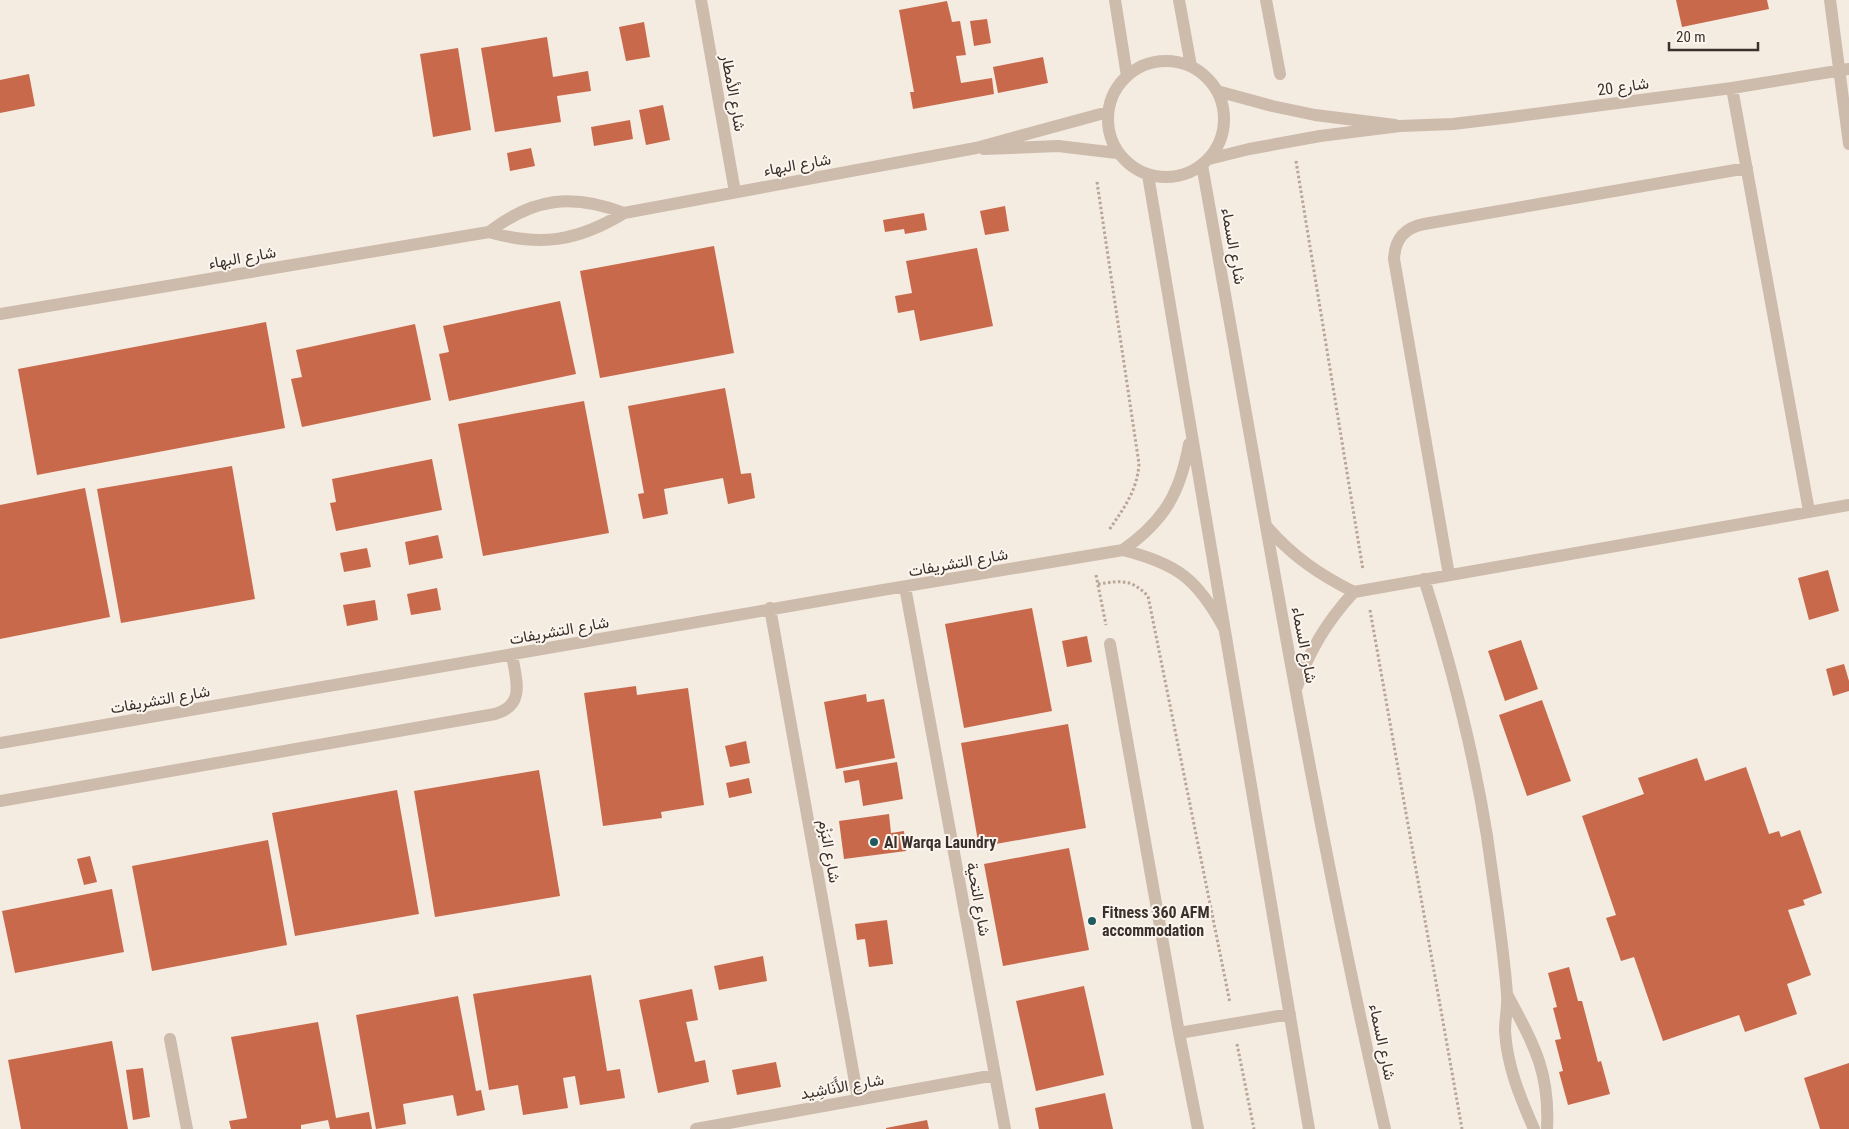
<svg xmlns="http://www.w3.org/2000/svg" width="1849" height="1129" font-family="'Roboto Condensed',Vazirmatn,sans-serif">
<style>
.building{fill:#c8694b}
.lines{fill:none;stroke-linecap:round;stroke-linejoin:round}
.path{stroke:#b9a596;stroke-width:3;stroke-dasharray:2.5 2.5;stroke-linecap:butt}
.minor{stroke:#cdbbac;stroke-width:12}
.poi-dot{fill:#1f5a5e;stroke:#fbf5ee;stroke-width:2}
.labels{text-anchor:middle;stroke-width:4;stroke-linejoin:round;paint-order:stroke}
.street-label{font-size:16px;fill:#3b302b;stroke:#fbf5ee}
.poi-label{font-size:16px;font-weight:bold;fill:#3b302b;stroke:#fbf5ee;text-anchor:start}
</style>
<rect width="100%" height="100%" fill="#f4ebe1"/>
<path class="building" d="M1676 0H1767L1769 9 1682 27Z
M947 1 952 22 960 21 966 55 956 56 961 83 992 78 994 94 913 109 910 92H914L899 10Z
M987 19 991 43 974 46 970 21Z
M644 22 650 57 626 61 619 27Z
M547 37 553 77 588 71 591 91 557 96 561 122 495 132 481 48Z
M458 48 471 130 433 137 420 54Z
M1043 57 1048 83 998 93 993 67Z
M29 74 35 106 0 113V80Z
M663 105 670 140 646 145 639 110Z
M630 120 633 139 594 146 591 127Z
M531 148 535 166 510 171 507 153Z
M1005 206 1009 231 985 235 980 211Z
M924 213 927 230 905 234 904 229 885 232 883 220Z
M714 246 734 353 600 378 580 271Z
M977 248 993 326 920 341 914 310 898 313 895 296 912 293 906 261Z
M560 301 576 374 449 401 439 354 449 352 443 326Z
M266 322 285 428 37 475 18 369Z
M415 324 431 400 302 427 291 379 302 377 296 350Z
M725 388 741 474 751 473 755 498 728 504 723 478 664 489 668 514 643 519 638 494 644 493 628 406Z
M584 401 609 533 483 556 458 424Z
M432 459 442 510 336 531 330 503 336 502 332 479Z
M232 466 255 599 121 623 97 489Z
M85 488 110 617 0 639V505Z
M438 535 443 558 409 565 405 542Z
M367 548 371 567 344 572 340 553Z
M1828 570 1839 611 1809 620 1798 578Z
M437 588 441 610 411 615 407 594Z
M375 600 378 620 347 626 343 605Z
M1032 608 1052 711 964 728 945 624Z
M1087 636 1092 662 1067 667 1062 641Z
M1521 640 1538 689 1505 701 1488 651Z
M1844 664 1849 681V691L1833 696 1826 669Z
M636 686 637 695 688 688 704 805 661 812 662 818 603 826 584 693Z
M866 694 867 702 884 699 895 758 836 769 824 702Z
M1542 700 1571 781 1527 796 1499 715Z
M1068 724 1086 828 979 847 961 743Z
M746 741 750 763 730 767 725 746Z
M1697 758 1705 781 1746 767 1769 834 1779 831 1781 837 1800 830 1822 893 1803 900 1805 905 1788 910 1811 975 1787 984 1797 1014 1745 1032 1739 1015 1663 1041 1634 957 1621 961 1606 918 1616 915 1582 816 1644 794 1638 778Z
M897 762 903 799 863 806 859 780 845 783 843 771Z
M539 770 560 896 435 917 414 791Z
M749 778 752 793 729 798 726 783Z
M397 790 419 914 295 936 272 813Z
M889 814 891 833 904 831 906 851 844 859 839 821Z
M268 840 287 945 152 971 132 866Z
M1069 848 1089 950 1003 966 984 864Z
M90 856 97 882 84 885 77 859Z
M112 889 124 952 15 973 2 911Z
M887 920 893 964 869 967 865 939 857 940 855 924Z
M763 956 767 981 719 990 714 966Z
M1569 967 1578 1001H1582L1598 1062 1601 1061 1610 1094 1568 1105 1559 1072 1563 1071 1555 1040 1561 1039 1553 1008 1557 1007 1548 973Z
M591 975 607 1071 620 1069 625 1098 580 1105 575 1076 563 1078 568 1108 523 1115 518 1085 489 1090 473 994Z
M1084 986 1104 1075 1036 1091 1016 1001Z
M692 989 698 1020 686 1022 695 1062 705 1060 709 1082 658 1093 639 1000Z
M458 996 476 1091 481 1090 485 1110 457 1116 453 1095 403 1104 406 1124 376 1129 356 1015Z
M318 1022 336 1118 369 1112 372 1129H330L328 1120 301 1125V1129H231L229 1121 247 1118 231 1037Z
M112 1041 128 1129H21L8 1060Z
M776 1062 781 1087 737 1095 732 1070Z
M1849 1063V1129H1820L1804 1078Z
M143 1068 150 1117 133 1120 126 1070Z
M1105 1093 1113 1129H1039L1035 1108Z
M927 1120 929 1129H886V1128Z"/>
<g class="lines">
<path class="path" d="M1296 161 1363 570
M1097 182 1139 464C1137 491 1124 508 1109 530
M1096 575 1106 625
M1098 584C1121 581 1130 578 1148 596L1230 1003
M1370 610 1462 1129
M1237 1044 1254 1129"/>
<path class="minor" d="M701 0 735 192
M1115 0 1127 76
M1179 0 1191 66
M1266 0 1280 74
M1830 0 1849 144
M1108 119a58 58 0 1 1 116 0a58 58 0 1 1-116 0Z
M1732 88 1809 511
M1217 91 1272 106 1315 115 1395 125
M984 149 1058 146 1117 153
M1209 159 1249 149 1320 136 1400 126 1453 124 1511 117 1732 88 1849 69
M1202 165C1260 487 1312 810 1385 1129
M1148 175 1309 1129
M489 232C533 198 572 193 624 213
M0 314 489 232C541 247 578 241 624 213L976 148 1108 112
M1267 527C1292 556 1320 575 1354 592
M1123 550C1165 520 1180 493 1189 444
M1449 575 1394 259C1395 239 1404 228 1424 224L1747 168
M1424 579C1451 664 1473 749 1487 836 1494 888 1503 941 1507 994 1508 1006 1505 1019 1505 1031 1507 1066 1520 1097 1534 1129
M905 587 1005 1129
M770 608 858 1099
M1110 644 1179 1033 1198 1129
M1297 687C1309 650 1327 621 1354 592L1849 505
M0 743C374 679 748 611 1123 550 1178 564 1197 579 1224 628
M0 801 495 714C526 705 516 680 512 655
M1508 996C1534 1045 1550 1072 1547 1129
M1179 1033 1290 1014
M170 1039 187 1129
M696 1129 995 1075"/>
</g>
<g class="poi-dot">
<circle cx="874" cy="842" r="5"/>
<circle cx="1092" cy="921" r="5"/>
</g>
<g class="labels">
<g class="street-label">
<text transform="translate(1623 86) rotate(-8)" y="6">شارع 20</text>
<text transform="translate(734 93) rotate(80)" y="6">شارع الأمطار</text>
<text transform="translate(797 164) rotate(-10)" y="6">شارع البهاء</text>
<text transform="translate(1234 246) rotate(80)" y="6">شارع السماء</text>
<text transform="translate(242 257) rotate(-10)" y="6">شارع البهاء</text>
<text transform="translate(958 562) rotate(-10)" y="6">شارع التشريفات</text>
<text transform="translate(559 630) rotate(-10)" y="6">شارع التشريفات</text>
<text transform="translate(1305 645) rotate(79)" y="6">شارع السماء</text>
<text transform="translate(160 699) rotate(-10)" y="6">شارع التشريفات</text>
<text transform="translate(830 851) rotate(80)" y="6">شارع البَزْم</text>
<text transform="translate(979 899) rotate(80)" y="6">شارع التحية</text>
<text transform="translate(1383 1042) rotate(78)" y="6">شارع السماء</text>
<text transform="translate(842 1086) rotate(-10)" y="6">شارع الأَنَاشِيد</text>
</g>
<g class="poi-label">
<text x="884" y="848">Al Warqa Laundry</text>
<text x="1102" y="918">Fitness 360 AFM<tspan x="1102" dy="18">accommodation</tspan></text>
</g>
</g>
<path d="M1669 42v8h89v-8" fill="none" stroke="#3b302b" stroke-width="2.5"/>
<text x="1676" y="42" font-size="15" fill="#3b302b" stroke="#fbf5ee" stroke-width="4" paint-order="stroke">20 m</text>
</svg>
